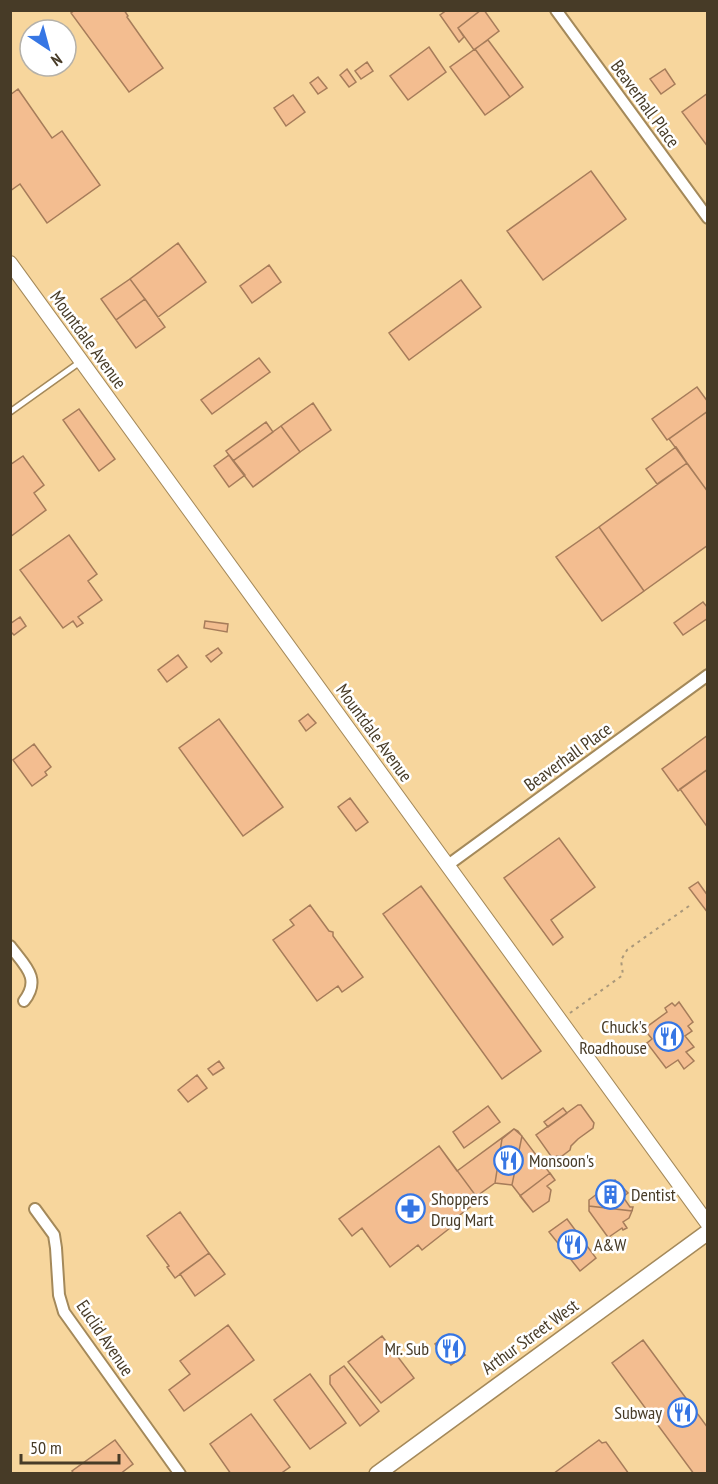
<svg xmlns="http://www.w3.org/2000/svg" width="718" height="1484" font-family="'PT Sans Narrow',sans-serif">
<style>
.built{fill:#f7d69d;fill-rule:evenodd}
.building{fill:#f3bd90;stroke:#a67c5a;stroke-width:1.5}
.lines{fill:none;stroke-linecap:round;stroke-linejoin:round}
.service-casing{stroke:#a4895a;stroke-width:8}
.minor-casing{stroke:#a4895a;stroke-width:14}
.tertiary-casing{stroke:#a4895a;stroke-width:16}
.secondary-casing{stroke:#a4895a;stroke-width:18}
.path{stroke:#aa987a;stroke-width:2;stroke-dasharray:3 4.5;stroke-linecap:butt}
.service{stroke:#fff;stroke-width:5}
.minor{stroke:#fff;stroke-width:10}
.tertiary{stroke:#fff;stroke-width:14}
.secondary{stroke:#fff;stroke-width:15}
.labels{text-anchor:middle;stroke-width:5;stroke-linejoin:round;paint-order:stroke}
.street-label{font-size:18px;fill:#473b27;stroke:#fff}
.poi-label{font-size:18px;fill:#473b27;stroke:#fff;text-anchor:start}
</style>
<rect width="100%" height="100%" fill="#fbe4bd"/>
<path class="built" d="M11 11H707V1473H11ZM30 30H66V66H30Z"/>
<path class="building" d="M75 10H124L128 16 127 17 163 68 129 92 71 13Z
M447 10H481L458 28 464 37 459 42 440 15Z
M481 10H484L499 31 474 50 458 28Z
M488 40 523 87 510 97 475 49Z
M429 47 446 72 408 100 390 76Z
M475 49 510 97 485 115 450 67Z
M367 62 373 71 361 79 355 71Z
M347 69 356 82 349 87 340 75Z
M665 69 675 84 661 94 650 79Z
M318 77 327 88 318 94 310 83Z
M18 89 52 138 62 131 100 185 47 223 20 184 10 191V95Z
M708 93V147L682 112Z
M293 95 305 112 286 126 274 108Z
M591 171 626 219 543 280 507 231Z
M178 243 206 282 158 317 130 279Z
M269 265 281 282 252 303 240 286Z
M130 279 145 299 116 320 101 299Z
M461 280 481 307 409 360 389 333Z
M145 299 165 327 136 348 116 320Z
M259 358 270 372 212 414 201 400Z
M697 387 708 402V411L667 440 652 419Z
M313 403 331 430 300 452 281 426Z
M79 409 115 459 99 471 63 420Z
M708 411V492L669 439Z
M266 422 273 432 233 461 226 451Z
M281 426 300 452 253 487 233 461Z
M676 447 687 463 657 484 646 469Z
M229 455 245 475 229 487 214 466Z
M23 456 44 485 34 493 46 510 10 537V465Z
M687 463 708 492V545L644 591 599 527Z
M599 527 644 591 602 621 556 557Z
M69 535 97 574 88 581 102 600 78 617 83 623 77 627 73 621 63 628 20 570Z
M703 602 708 608V618L683 635 674 623Z
M20 617 26 626 14 635 10 631V624Z
M205 621 228 624 227 632 204 628Z
M218 648 222 653 211 662 206 656Z
M178 655 187 667 167 682 158 670Z
M308 714 316 723 306 731 299 721Z
M219 719 283 807 243 836 179 748Z
M708 735V769L678 791 662 769Z
M34 744 51 767 45 772 47 775 32 786 13 760Z
M708 769V828L680 789Z
M350 798 368 822 356 831 338 807Z
M559 838 595 887 551 920 563 937 553 945 504 878Z
M698 882 708 896V913L689 888Z
M421 886 541 1051 502 1079 383 914Z
M310 905 329 931 333 932V936L363 977 342 992 338 986 317 1001 273 940 294 925 290 920Z
M679 1002 693 1022 688 1026 692 1031 685 1036 694 1047 686 1052 694 1061 684 1069 678 1060 666 1068 647 1043 652 1039 644 1029 667 1012 665 1008 672 1003 675 1006Z
M219 1061 224 1068 213 1075 208 1069Z
M197 1075 207 1088 188 1102 178 1090Z
M578 1105H581L594 1123 593 1128 578 1139 571 1146 570 1150 562 1156H557L553 1159 536 1135Z
M488 1106 500 1122 464 1148 453 1132Z
M563 1108 567 1113 548 1127 544 1122Z
M514 1129 518 1131 555 1180 547 1186 551 1190 549 1201 533 1212 512 1185 495 1183 477 1196 479 1200 447 1225 450 1228 422 1250 418 1245 390 1267 362 1228 352 1236 339 1219 439 1146 457 1171Z
M514 1129 522 1136 512 1185 495 1183 502 1139Z
M439 1146 479 1200 447 1225 450 1228 422 1250 418 1245 390 1267 362 1228 352 1236 339 1219Z
M550 1173 555 1180 547 1186 551 1190 549 1201 533 1212 520 1196Z
M615 1180 622 1190 624 1189 628 1193 623 1197 630 1207H633L632 1211 589 1206V1200Z
M589 1206 632 1211 629 1218 623 1222 627 1228 623 1230 622 1228 609 1237 610 1240 589 1211Z
M180 1212 209 1253 175 1278 167 1267 169 1266 147 1236Z
M567 1219 596 1258 580 1271 549 1232Z
M209 1253 225 1274 195 1296 180 1274Z
M228 1325 254 1360 184 1411 169 1390 190 1374 180 1361Z
M449 1334 465 1355 451 1365 435 1344Z
M382 1336 414 1378 381 1403 348 1362Z
M643 1340 708 1428V1474H694L612 1363Z
M344 1366 379 1411 360 1426 330 1384V1376Z
M310 1374 346 1423 310 1449 274 1400Z
M251 1414 290 1467 280 1474H231L210 1444Z
M115 1440 133 1464 120 1474H74L72 1471Z
M599 1440 602 1443 606 1442 629 1474H553Z"/>
<g class="lines">
<defs>
<path id="service" d="M10 412 80 362"/>
<path id="minor" d="M556 10 708 218
M448 865 708 675
M10 946C24 965 42 978 24 1001
M35 1209 54 1235 56 1248 59 1295 64 1312 180 1474"/>
<path id="tertiary" d="M10 263 708 1224"/>
<path id="secondary" d="M377 1474 708 1232"/>
</defs>
<use href="#service" class="service-casing"/>
<use href="#minor" class="minor-casing"/>
<use href="#tertiary" class="tertiary-casing"/>
<use href="#secondary" class="secondary-casing"/>
<path class="path" d="M570 1013 623 975 621 960 627 950 689 906"/>
<use href="#service" class="service"/>
<use href="#minor" class="minor"/>
<use href="#tertiary" class="tertiary"/>
<use href="#secondary" class="secondary"/>
</g>
<defs>
<symbol id="restaurant-ring" viewBox="-11 -11 22 22"><circle r="9.5" fill="#fff" stroke="#3676e4" stroke-width="1.5"/><path d="M-5-6h1v4h1v-4h1v4h1v-4h1v5L-1.5 .5V6h-2V.5L-5-1ZM5-6V6H3V1.5H1.5Q1.5-4 5-6Z" fill="#3676e4"/></symbol>
<symbol id="building-ring" viewBox="-11 -11 22 22"><circle r="9.5" fill="#fff" stroke="#3676e4" stroke-width="1.5"/><path d="M-4-6H4V6H1V3H-1V6H-4ZM-2.5-4.3h1.7v1.8h-1.7ZM.8-4.3h1.7v1.8H.8ZM-2.5-1h1.7V.8h-1.7ZM.8-1h1.7V.8H.8Z" fill="#3676e4"/></symbol>
<symbol id="pharmacy-ring" viewBox="-11 -11 22 22"><circle r="9.5" fill="#fff" stroke="#3676e4" stroke-width="1.5"/><path d="M-2-6h4v4h4v4h-4v4h-4v-4h-4v-4h4Z" fill="#3676e4"/></symbol>
</defs>
<g fill-rule="evenodd">
<use href="#restaurant-ring" x="652" y="1020" width="33" height="33"/>
<use href="#restaurant-ring" x="492" y="1144" width="33" height="33"/>
<use href="#building-ring" x="594" y="1178" width="33" height="33"/>
<use href="#pharmacy-ring" x="394" y="1192" width="33" height="33"/>
<use href="#restaurant-ring" x="556" y="1228" width="33" height="33"/>
<use href="#restaurant-ring" x="434" y="1332" width="33" height="33"/>
<use href="#restaurant-ring" x="666" y="1396" width="33" height="33"/>
</g>
<g class="labels">
<g class="street-label">
<text transform="translate(645 104) rotate(54)" y="6">Beaverhall Place</text>
<text transform="translate(88 340) rotate(54)" y="6">Mountdale Avenue</text>
<text transform="translate(374 733) rotate(54)" y="6">Mountdale Avenue</text>
<text transform="translate(568 757) rotate(-36)" y="6">Beaverhall Place</text>
<text transform="translate(530 1337) rotate(-36)" y="6">Arthur Street West</text>
<text transform="translate(105 1338) rotate(56)" y="6">Euclid Avenue</text>
</g>
<g class="poi-label">
<text x="647" y="1033" text-anchor="end">Chuck's<tspan x="647" dy="21">Roadhouse</tspan></text>
<text x="529" y="1167">Monsoon's</text>
<text x="631" y="1201">Dentist</text>
<text x="431" y="1205">Shoppers<tspan x="431" dy="21">Drug Mart</tspan></text>
<text x="594" y="1251">A&amp;W</text>
<text x="429" y="1355" text-anchor="end">Mr. Sub</text>
<text x="662" y="1419" text-anchor="end">Subway</text>
</g>
</g>
<rect width="718" height="1484" fill="none" stroke="#473b27" stroke-width="24"/>
<g transform="translate(48 48) rotate(144)"><circle r="28" fill="#ffffff" stroke="#b5b1a9" stroke-width="1.5"/>
<path d="M0-4.5L10 22L0 15L-10 22Z" fill="#3676e4"/>
<text y="-9" font-size="16" font-weight="bold" text-anchor="middle" fill="#473b27">N</text>
</g>
<path d="M21 1454v9h98v-9" fill="none" stroke="#473b27" stroke-width="3"/>
<text x="30" y="1454" font-size="18" fill="#473b27" stroke="#ffffff" stroke-width="4.5" paint-order="stroke">50 m</text>
</svg>
